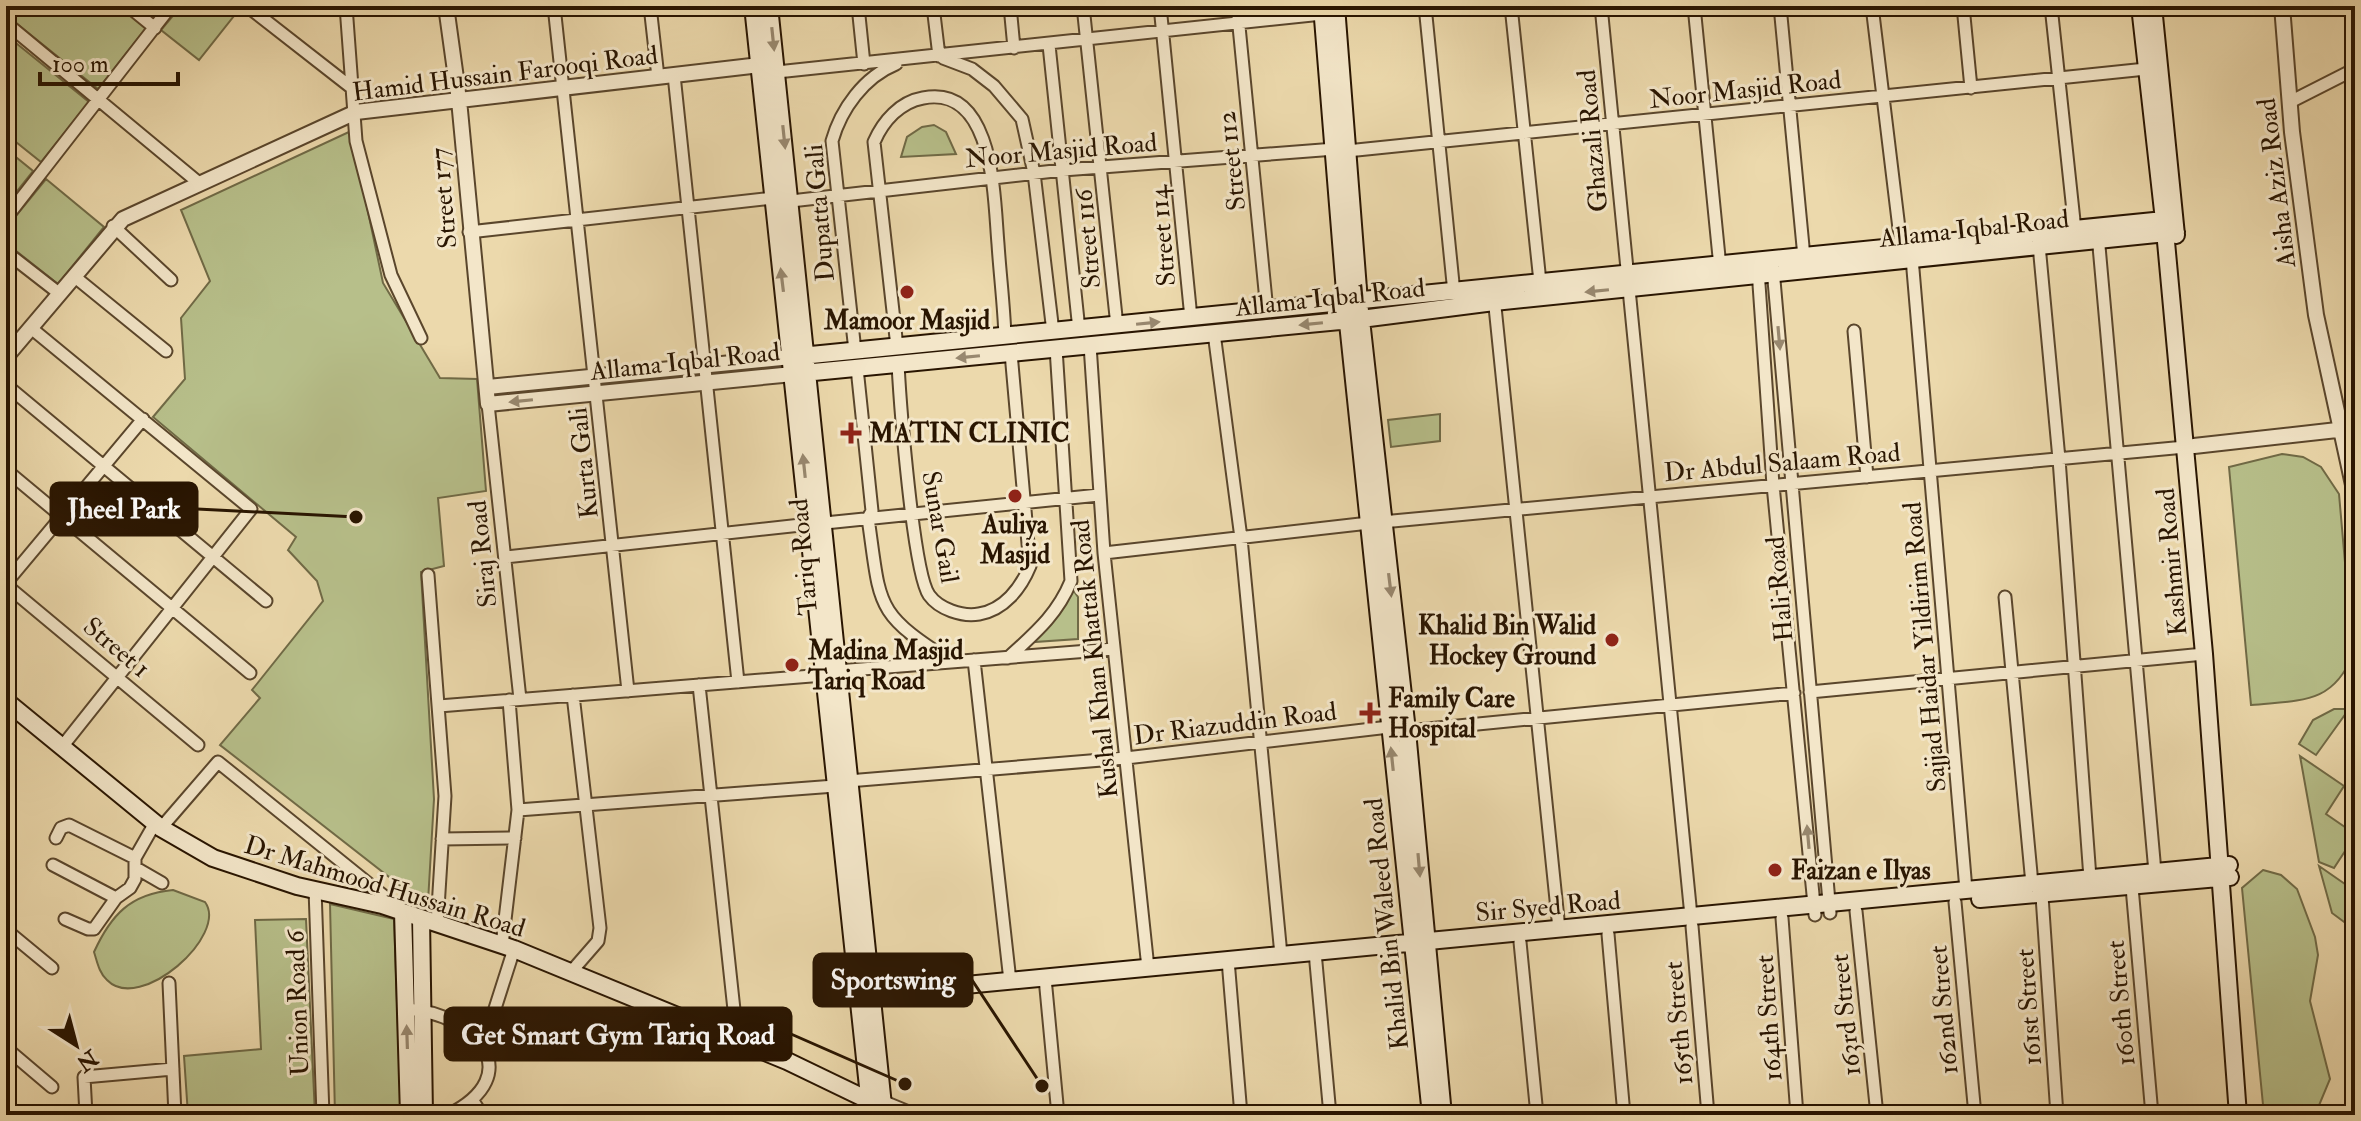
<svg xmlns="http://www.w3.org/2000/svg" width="2361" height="1121" font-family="'IM FELL Double Pica',serif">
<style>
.green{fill:#b7bf8a;stroke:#706a46;stroke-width:2}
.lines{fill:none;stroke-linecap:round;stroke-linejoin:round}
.minor-casing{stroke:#5a462c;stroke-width:15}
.tertiary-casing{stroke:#5a462c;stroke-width:18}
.secondary-casing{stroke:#291501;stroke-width:20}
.minor{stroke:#f3e6c9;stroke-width:11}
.tertiary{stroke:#f3e6c9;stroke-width:14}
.secondary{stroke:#f3e6c9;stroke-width:16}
.oneway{fill:#98886f}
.poi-dot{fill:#8f2418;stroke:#f3e6c9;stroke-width:3}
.labels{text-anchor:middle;stroke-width:6;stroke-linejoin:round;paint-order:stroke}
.street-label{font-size:26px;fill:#291501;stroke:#f3e6c9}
.poi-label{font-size:26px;font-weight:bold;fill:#291501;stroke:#f3e6c9;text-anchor:start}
.leader{fill:none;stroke:#291501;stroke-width:3}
.callout-dot{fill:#291501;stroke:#f3e6c9;stroke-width:3}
.callout{fill:#291501;stroke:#291501;stroke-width:3}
.callout-label{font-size:28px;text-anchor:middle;font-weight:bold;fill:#fff}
</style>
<rect width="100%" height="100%" fill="#ecd9ac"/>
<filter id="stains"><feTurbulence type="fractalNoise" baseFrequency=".0025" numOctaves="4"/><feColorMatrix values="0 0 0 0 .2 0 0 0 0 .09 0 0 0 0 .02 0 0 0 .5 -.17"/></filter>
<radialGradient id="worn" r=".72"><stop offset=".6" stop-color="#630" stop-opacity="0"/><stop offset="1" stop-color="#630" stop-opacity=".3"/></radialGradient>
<path class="green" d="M6 6H121L147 27 98 89 6 15Z
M181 6H240L241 7 199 60 161 30Z
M6 35 89 102 41 162 6 134Z
M934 125 946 132 956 154 901 157 907 137 922 127Z
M351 131 383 283 440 378 477 379 486 491 438 498 444 566 421 572 434 799 428 902 416 898 220 745 260 698 252 690 323 601 317 581 288 550 296 537 153 417 185 379 181 318 210 281 181 210Z
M6 149 33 171 6 205Z
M46 179 104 227 58 284 6 243V228Z
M1440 414V441L1391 447 1388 420Z
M2282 454 2303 457 2321 467 2339 494 2353 654C2333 705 2300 700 2251 705L2229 467Z
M1071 587 1078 597V639L1034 642Z
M2334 709H2349L2316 755 2299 744 2313 720Z
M2300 756 2344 786 2326 814 2355 834V848L2349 845 2334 868 2319 862Z
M2319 866 2355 891V930L2332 913Z
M2263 870 2281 875 2297 889 2315 937 2318 955 2310 1001 2330 1079 2315 1115H2264L2242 888Z
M173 890 205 902C229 935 140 1014 107 980 99 973 97 961 94 952 111 915 130 894 173 890Z
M330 904 394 919 401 1115H335Z
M306 919 315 1115H188L184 1056 261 1049 255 920Z"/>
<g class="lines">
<defs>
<path id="minor" d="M128 6 155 28
M247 6 352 88
M346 6 356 141 391 275 421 338
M554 6 628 691
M650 6 658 77
M858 6 864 64
M933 6 939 56
M1010 6 1014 48
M1083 6 1117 326
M1160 6 1191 318
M1237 6 1267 311
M1425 6 1454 293
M1511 6 1540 282
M1601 6 1691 916
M1694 6 1720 267
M1780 6 1804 257
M1872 6 1901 245
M1963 6 1971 88
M2051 6 2075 230
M1336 10 1367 6
M6 23 199 183
M1049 45 1079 330
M943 58 972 69 994 86 1022 119 1034 173 1053 332
M777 72 1322 14
M674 75 738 682
M2290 102 2355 69
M1347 151 2146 69
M791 201 1063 170 1335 149
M6 218 171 6
M113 226 171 280
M469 232 773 198
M2098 235 2155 872
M2039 245 2059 459 2090 878
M6 252 60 294
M1912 258 1966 890
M1773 269 1830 913
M1758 270 1773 485 1815 915
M75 277 166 351
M1494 297 1559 929
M31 328 251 509 61 748
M1854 331 1867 477
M1214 333 1241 538 1281 955
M1090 345 1104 553 1148 968
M897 347 874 142C883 121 900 102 923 98 995 84 994 200 998 244 1000 275 1004 306 1005 337
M855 351 832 141C841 109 864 77 896 64
M898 364C900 402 913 572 929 595 939 609 962 617 979 614 1004 610 1021 588 1030 566L1011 353
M857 368 872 511 868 518C881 607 873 612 952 662
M6 385 266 601
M488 404 520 699
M6 470 250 673
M1382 522 2185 447
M825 523 1099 495
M1104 553 1369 523
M505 557 810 524
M428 575 445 796 437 924
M6 583 143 419
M6 585 198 745
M2005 597 2032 884
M1008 658C1035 633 1057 615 1071 581L1056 348
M974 660 1010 981
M837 671 1114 649
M699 685 735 1019 726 1035
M1810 692 2204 654
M439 706 824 675
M1407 731 1794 693
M848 781 1126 758 1389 727
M518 810 835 786
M161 828 218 762 400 909
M56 838 61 828 69 825 135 858
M442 839 515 838
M53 865 116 898
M136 868 162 883
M2132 887 2152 1115
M315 889 323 1115
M2042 896 2057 1115
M1955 902 1975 1115
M1856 911 1877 1115
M1782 918 1797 1115
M65 919 88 929H94L116 898 130 888 135 879V858L155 823
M1692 926 1708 1115
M6 930 52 968
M1608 934 1624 1115
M1520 942 1537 1115
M502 945 518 810 509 700
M1315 952 1330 1115
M1228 960 1241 1115
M571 972 598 941 600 928 573 695
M1045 978 1058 1115
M169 983 175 1115
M406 1009C475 1013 530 1074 448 1115
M484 1043 514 949
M6 1048 52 1087
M473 1101 482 1115
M86 1115 84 1077 173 1069"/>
<path id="tertiary" d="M446 6 459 100 488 404 793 374
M2282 6 2292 132 2316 315 2355 494
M6 357 123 219 356 112 760 65
M488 387 791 357
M2194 446 2355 428
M883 1103 912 1115"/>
<path id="secondary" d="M753 6 871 1115
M769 6 884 1115
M1322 6 1346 304 1431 1115
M1336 6 1359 302 1407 731 1443 1115
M2140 6 2164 220 2204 654 2238 1115
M2153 6 2176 235
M791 357 2164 220
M793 374 1361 319 1494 302 2176 232
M6 701 161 828 213 858 297 886 382 905 514 949 787 1061 870 1101
M1980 899 2230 877
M403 912 409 1115
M421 918 424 1115
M871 994 2229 865"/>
</defs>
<use href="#minor" class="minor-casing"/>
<use href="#tertiary" class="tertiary-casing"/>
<use href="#secondary" class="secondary-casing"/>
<use href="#minor" class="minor"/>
<use href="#tertiary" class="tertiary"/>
<use href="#secondary" class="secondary"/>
</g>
<defs><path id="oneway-solid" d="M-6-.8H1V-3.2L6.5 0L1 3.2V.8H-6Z" transform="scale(2)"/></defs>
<g class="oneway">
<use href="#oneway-solid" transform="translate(773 39) rotate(84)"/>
<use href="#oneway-solid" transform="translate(784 137) rotate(84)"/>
<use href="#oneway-solid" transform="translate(782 280) rotate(-97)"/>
<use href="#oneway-solid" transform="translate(1597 291) rotate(174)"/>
<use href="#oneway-solid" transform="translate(1148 323) rotate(-6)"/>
<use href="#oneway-solid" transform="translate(1311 324) rotate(174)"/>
<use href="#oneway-solid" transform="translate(1779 338) rotate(85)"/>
<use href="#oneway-solid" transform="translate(968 357) rotate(174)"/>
<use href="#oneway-solid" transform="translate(521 401) rotate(174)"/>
<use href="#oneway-solid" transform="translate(804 466) rotate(-96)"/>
<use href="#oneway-solid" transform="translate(1390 585) rotate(83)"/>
<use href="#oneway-solid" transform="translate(1392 759) rotate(-96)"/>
<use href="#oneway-solid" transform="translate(1808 837) rotate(-95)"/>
<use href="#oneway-solid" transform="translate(1419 865) rotate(85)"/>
<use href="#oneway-solid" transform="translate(407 1037) rotate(-92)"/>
</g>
<g class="poi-dot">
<circle cx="907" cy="292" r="8"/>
<path d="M847 421h8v8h8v8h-8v8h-8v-8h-8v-8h8z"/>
<circle cx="1015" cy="496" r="8"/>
<circle cx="1612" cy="640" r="8"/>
<circle cx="792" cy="665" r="8"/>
<path d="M1366 701h8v8h8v8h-8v8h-8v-8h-8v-8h8z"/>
<circle cx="1775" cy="870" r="8"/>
</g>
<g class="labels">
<g class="street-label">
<text transform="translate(505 73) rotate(-7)" y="9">Hamid Hussain Farooqi Road</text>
<text transform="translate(1745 89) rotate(-6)" y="9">Noor Masjid Road</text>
<text transform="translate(1592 141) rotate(-95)" y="9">Ghazali Road</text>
<text transform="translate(1061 150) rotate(-5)" y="9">Noor Masjid Road</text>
<text transform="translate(1231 161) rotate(-96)" y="9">Street 112</text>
<text transform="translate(2276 183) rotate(-97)" y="9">Aisha Aziz Road</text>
<text transform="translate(443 198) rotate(-95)" y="9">Street 177</text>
<text transform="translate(819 213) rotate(-95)" y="9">Dupatta Gali</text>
<text transform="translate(1974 228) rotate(-6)" y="9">Allama Iqbal Road</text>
<text transform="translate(1162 236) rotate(-95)" y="9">Street 114</text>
<text transform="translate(1087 239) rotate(-95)" y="9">Street 116</text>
<text transform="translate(1330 297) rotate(-6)" y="9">Allama Iqbal Road</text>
<text transform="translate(685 361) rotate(-6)" y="9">Allama Iqbal Road</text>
<text transform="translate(1782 462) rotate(-5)" y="9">Dr Abdul Salaam Road</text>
<text transform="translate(583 463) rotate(-96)" y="9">Kurta Gali</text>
<text transform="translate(941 527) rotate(80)" y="9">Sunar Gail</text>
<text transform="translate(482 554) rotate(-96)" y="9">Siraj Road</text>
<text transform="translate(803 557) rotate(-95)" y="9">Tariq Road</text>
<text transform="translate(2171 562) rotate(-95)" y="9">Kashmir Road</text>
<text transform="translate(1779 589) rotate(-95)" y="9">Hali Road</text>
<text transform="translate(117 647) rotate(40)" y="9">Street 1</text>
<text transform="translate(1924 647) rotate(-95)" y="9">Sajjad Haidar Yildirim Road</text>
<text transform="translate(1094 659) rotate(-96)" y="9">Kushal Khan Khattak Road</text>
<text transform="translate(1235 723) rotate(-7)" y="9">Dr Riazuddin Road</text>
<text transform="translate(385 886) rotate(17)" y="9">Dr Mahmood Hussain Road</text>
<text transform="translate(1548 906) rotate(-5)" y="9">Sir Syed Road</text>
<text transform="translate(1386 924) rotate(-96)" y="9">Khalid Bin Waleed Road</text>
<text transform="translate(297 1003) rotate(-92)" y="9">Union Road 6</text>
<text transform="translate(2120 1003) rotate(-95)" y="9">160th Street</text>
<text transform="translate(2028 1007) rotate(-94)" y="9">161st Street</text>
<text transform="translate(1943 1010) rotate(-95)" y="9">162nd Street</text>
<text transform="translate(1845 1015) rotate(-96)" y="9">163rd Street</text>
<text transform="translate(1768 1018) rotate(-94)" y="9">164th Street</text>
<text transform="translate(1678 1023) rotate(-95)" y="9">165th Street</text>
</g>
<g class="poi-label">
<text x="907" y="329" text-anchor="middle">Mamoor Masjid</text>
<text x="869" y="442">MATIN CLINIC</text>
<text x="1015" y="533" text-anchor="middle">Auliya<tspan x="1015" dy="30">Masjid</tspan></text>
<text x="1596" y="634" text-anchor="end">Khalid Bin Walid<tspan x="1596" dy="30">Hockey Ground</tspan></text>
<text x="808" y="659">Madina Masjid<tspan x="808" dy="30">Tariq Road</tspan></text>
<text x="1388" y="707">Family Care<tspan x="1388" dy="30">Hospital</tspan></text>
<text x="1791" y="879">Faizan e Ilyas</text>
</g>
</g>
<path class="leader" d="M356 517L197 509M1042 1086L972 980M905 1084L791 1034"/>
<g class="callout-dot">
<circle cx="356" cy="517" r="8"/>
<circle cx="1042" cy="1086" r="8"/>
<circle cx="905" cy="1084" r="8"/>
</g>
<g class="callout">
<rect x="51" y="483" width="146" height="52" rx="8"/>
<rect x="814" y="954" width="158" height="52" rx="8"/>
<rect x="445" y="1008" width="346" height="52" rx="8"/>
</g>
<g class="callout-label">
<text x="124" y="518">Jheel Park</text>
<text x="893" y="989">Sportswing</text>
<text x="618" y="1044">Get Smart Gym Tariq Road</text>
</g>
<rect width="2361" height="1121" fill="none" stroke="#ecd9ac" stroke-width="32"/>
<rect x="8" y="8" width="2345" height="1105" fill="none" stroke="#291501" stroke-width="4"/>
<rect x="16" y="16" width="2329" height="1089" fill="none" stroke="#291501" stroke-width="2"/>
<g transform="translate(76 1045) rotate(144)" stroke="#f3e6c9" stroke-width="6" paint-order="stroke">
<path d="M0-6L14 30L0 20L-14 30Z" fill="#291501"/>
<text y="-12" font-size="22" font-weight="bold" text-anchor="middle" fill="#291501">N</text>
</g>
<path d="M40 72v12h138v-12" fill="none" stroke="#291501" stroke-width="4"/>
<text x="52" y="72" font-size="24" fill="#291501" stroke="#f3e6c9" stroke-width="6" paint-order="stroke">100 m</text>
<rect width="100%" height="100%" filter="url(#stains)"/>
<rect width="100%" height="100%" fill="url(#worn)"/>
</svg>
